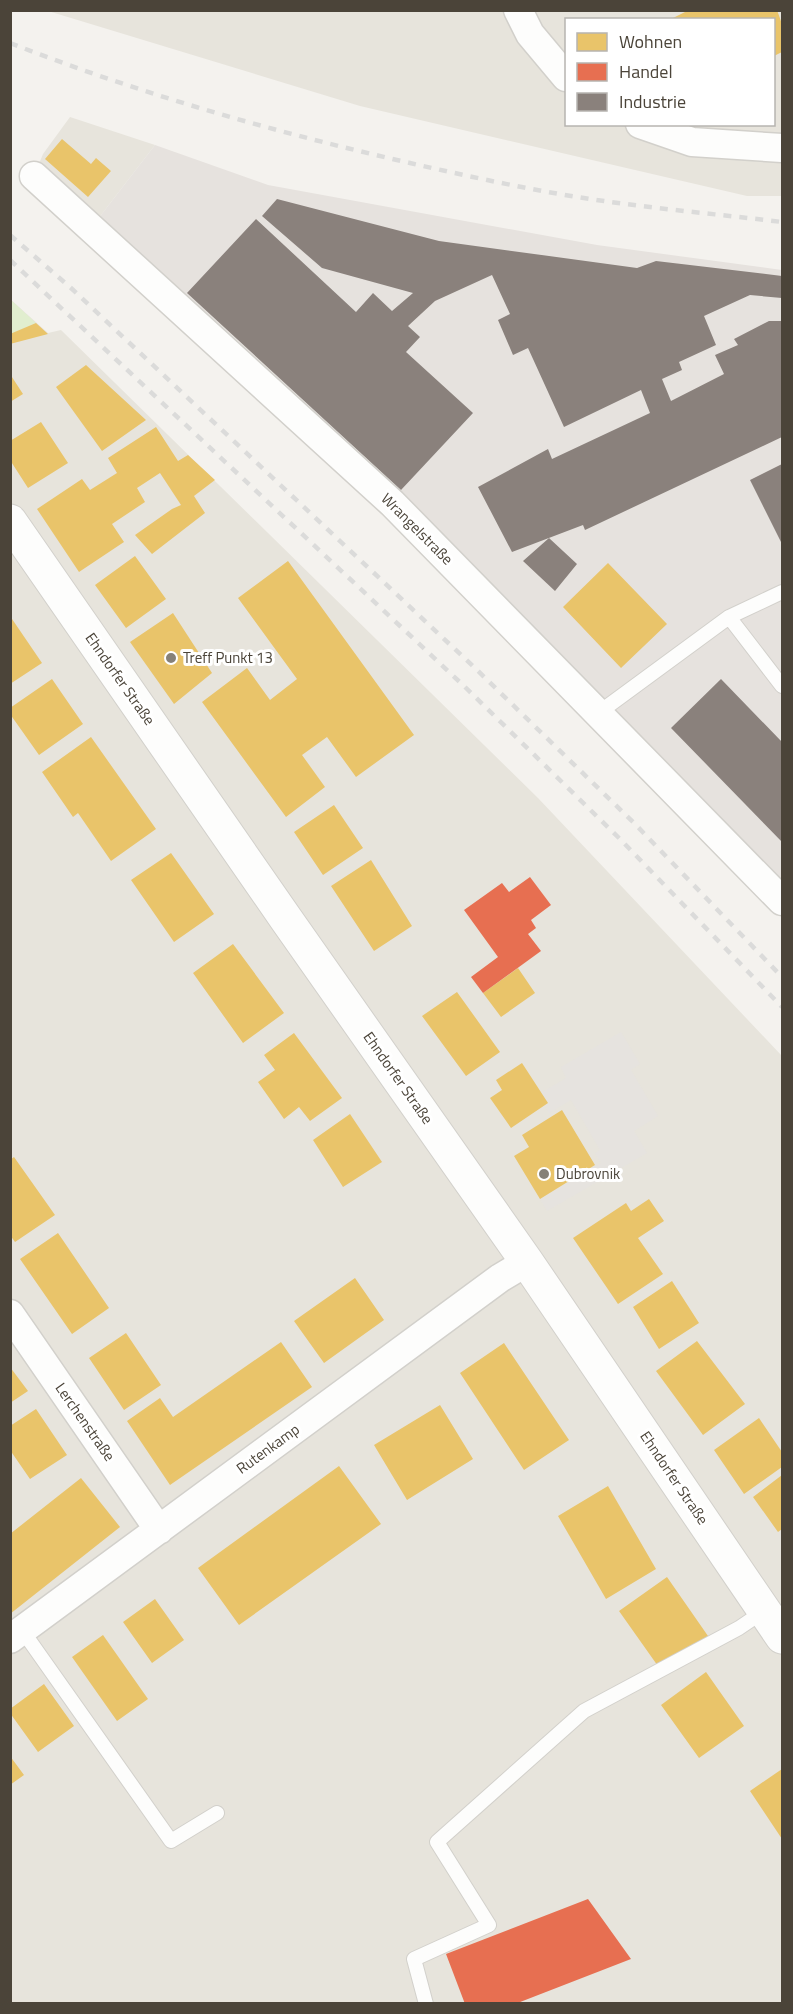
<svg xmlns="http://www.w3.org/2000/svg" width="793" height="2014" font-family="'Titillium Web',sans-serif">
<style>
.residential{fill:#e7e4dc;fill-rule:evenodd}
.industrial{fill:#e6e2de}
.green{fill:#e1eecf}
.parking{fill:#e6e3df}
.homes{fill:#e9c46a}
.shops{fill:#e76f51}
.industry{fill:#8a817c}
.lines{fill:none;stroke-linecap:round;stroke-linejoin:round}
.service-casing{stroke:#d2d0cb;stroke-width:16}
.minor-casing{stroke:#d2d0cb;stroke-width:31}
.tertiary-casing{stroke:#d2d0cb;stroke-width:35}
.service{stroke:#fdfdfc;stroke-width:14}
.minor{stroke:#fdfdfc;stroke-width:28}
.tertiary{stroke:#fdfdfc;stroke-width:33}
.rail{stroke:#dbdbda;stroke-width:4.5;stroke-dasharray:8 8;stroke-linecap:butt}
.poi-dot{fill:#868178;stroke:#fff;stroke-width:2}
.labels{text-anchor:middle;stroke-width:6;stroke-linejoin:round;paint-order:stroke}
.street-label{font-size:15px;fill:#4b4439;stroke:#fff}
.poi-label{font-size:15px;fill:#4b4439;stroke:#fff;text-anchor:start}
</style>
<rect width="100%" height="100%" fill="#f4f2ee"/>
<path class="residential" d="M48 11H782V196H747L360 106ZM566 20H774V124H566Z
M70 117 155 145 91 228 34 176 43 154Z
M10 299 48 333 61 330 538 798 782 1056V2003H11Z"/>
<path class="industrial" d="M155 145 268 185 597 245 782 270V901L91 228Z"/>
<path class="green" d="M10 299 36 323 11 334H10Z"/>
<path class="parking" d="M621 1032 640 1064 631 1070 658 1116 634 1131 647 1153 547 1211 540 1199 601 1163 595 1153 600 1150 571 1100 549 1113 539 1094 566 1078 561 1067Z"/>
<path class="homes" d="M689 10H777L782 24V52L774 56V20H669Z
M62 139 91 164 96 158 111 171 88 197 45 159Z
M36 323 48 334 10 344V334Z
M86 365 146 420 102 451 56 387Z
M10 374 23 394 10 402Z
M41 422 68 463 28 488 10 460V441Z
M156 427 178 461 188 455 215 480 194 496 205 513 152 554 135 535 172 509 181 505 160 473 137 488 145 502 112 524 124 542 79 572 37 509 82 479 90 490 117 473 108 458Z
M135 556 166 599 126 628 95 585Z
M288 561 414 735 356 777 327 737 302 755 325 787 286 817 202 702 247 668 270 700 297 679 238 598Z
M608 563 667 624 621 668 563 607Z
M173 613 212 673 174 704 130 642Z
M10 616 42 663 10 684Z
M52 679 83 724 39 755 10 714V708Z
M91 737 156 829 111 861 78 813 73 817 42 772Z
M334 805 363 848 323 875 294 832Z
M171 853 214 914 174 942 131 880Z
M371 860 412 926 374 951 331 886Z
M233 944 284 1013 243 1043 193 973Z
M518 968 535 993 501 1017 483 993Z
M457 992 500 1052 466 1076 422 1016Z
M294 1033 342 1098 310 1121 299 1107 284 1119 258 1082 275 1070 264 1055Z
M522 1063 548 1103 511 1128 490 1098 502 1090 496 1080Z
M562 1110 595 1165 540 1199 514 1156 529 1147 522 1135Z
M350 1114 382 1162 343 1187 313 1140Z
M14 1157 55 1215 15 1242 10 1235V1160Z
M649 1199 664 1221 638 1238 663 1274 618 1304 573 1238 626 1203 631 1211Z
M58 1233 109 1308 72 1334 20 1259Z
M355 1278 384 1320 324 1363 294 1321Z
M672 1281 699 1323 659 1349 633 1307Z
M126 1333 161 1385 124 1410 89 1358Z
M697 1341 745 1404 703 1435 656 1371Z
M281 1342 312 1387 170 1485 127 1421 160 1398 173 1417Z
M504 1343 569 1440 524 1470 460 1373Z
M10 1367 28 1391 10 1403Z
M440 1405 473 1459 407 1500 374 1445Z
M36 1409 67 1455 30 1479 10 1450V1426Z
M759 1418 782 1452V1467L744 1494 714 1450Z
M339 1466 381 1524 239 1625 198 1568Z
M782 1475V1529L778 1532 753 1497Z
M81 1478 120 1527 10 1614V1534Z
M608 1486 656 1569 606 1599 558 1516Z
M667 1577 708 1636 660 1669 619 1611Z
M155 1599 184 1640 152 1663 123 1622Z
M103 1635 148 1699 117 1721 72 1657Z
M706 1672 744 1726 699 1758 661 1705Z
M44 1684 74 1726 38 1752 10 1713V1709Z
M10 1756 24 1775 10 1785Z
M782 1769V1839L750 1791Z"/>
<path class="shops" d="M530 877 551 905 531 920 536 928 528 934 541 951 483 993 471 977 498 957 464 910 502 883 509 892Z
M588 1899 631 1959 515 2004H465L446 1954Z"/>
<path class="industry" d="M277 199 439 241 637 268 656 261 782 276V298L750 295 704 316 716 345 679 362 682 370 662 379 671 401 724 374 715 355 738 345 734 339 769 321H782V437L585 530 583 525 512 552 478 487 548 449 552 459 650 413 641 390 564 427 528 348 513 355 498 320 510 314 492 275 435 301 408 326 420 337 406 352 473 413 401 490 187 293 256 219 356 312 373 293 392 311 413 293 322 268 262 216Z
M782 464V544L750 480Z
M549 538 577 564 555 591 523 561Z
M721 679 782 742V842L671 728Z"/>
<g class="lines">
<defs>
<path id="service" d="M729 617 782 686
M597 714 729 617 782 592
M22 1630 171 1841 217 1813
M426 2004 414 1959 489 1925 437 1842 584 1711 739 1628 764 1611"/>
<path id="minor" d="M518 10 530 34 566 77
M640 124 692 142 782 148
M34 176 392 503 782 901
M10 1314 159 1530
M10 1639 500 1278 527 1262"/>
<path id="tertiary" d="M10 521 286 919 527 1262 782 1637"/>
</defs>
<use href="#service" class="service-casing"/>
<use href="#minor" class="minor-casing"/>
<use href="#tertiary" class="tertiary-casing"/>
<use href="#service" class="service"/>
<use href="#minor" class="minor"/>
<use href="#tertiary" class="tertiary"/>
<path class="rail" d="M10 43C141 94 274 132 410 163 476 178 544 193 611 202 668 210 725 215 782 222
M10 235 71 288 476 669 635 824 782 977
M10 260 464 686 621 840 782 1007"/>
</g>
<g class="poi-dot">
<circle cx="171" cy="658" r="6"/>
<circle cx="544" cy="1174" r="6"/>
</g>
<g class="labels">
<g class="street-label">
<text transform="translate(417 529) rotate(45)" y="5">Wrangelstraße</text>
<text transform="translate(120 679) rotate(55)" y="5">Ehndorfer Straße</text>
<text transform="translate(398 1078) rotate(55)" y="5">Ehndorfer Straße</text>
<text transform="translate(85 1422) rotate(55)" y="5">Lerchenstraße</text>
<text transform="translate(268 1449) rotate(-36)" y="5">Rutenkamp</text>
<text transform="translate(674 1478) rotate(56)" y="5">Ehndorfer Straße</text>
</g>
<g class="poi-label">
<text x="183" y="663">Treff Punkt 13</text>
<text x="556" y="1179">Dubrovnik</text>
</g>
</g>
<rect width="793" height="2014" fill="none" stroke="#4b4439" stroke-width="24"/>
<rect x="565" y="18" width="210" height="108" fill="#ffffff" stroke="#b7b4b0" stroke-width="1.5"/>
<rect x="577" y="33" width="30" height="18" fill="#e9c46a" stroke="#b7b4b0" stroke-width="1.5"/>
<text x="619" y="48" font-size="18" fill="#4b4439">Wohnen</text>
<rect x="577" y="63" width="30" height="18" fill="#e76f51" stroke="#b7b4b0" stroke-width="1.5"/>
<text x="619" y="78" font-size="18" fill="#4b4439">Handel</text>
<rect x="577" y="93" width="30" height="18" fill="#8a817c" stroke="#b7b4b0" stroke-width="1.5"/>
<text x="619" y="108" font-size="18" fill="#4b4439">Industrie</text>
</svg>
